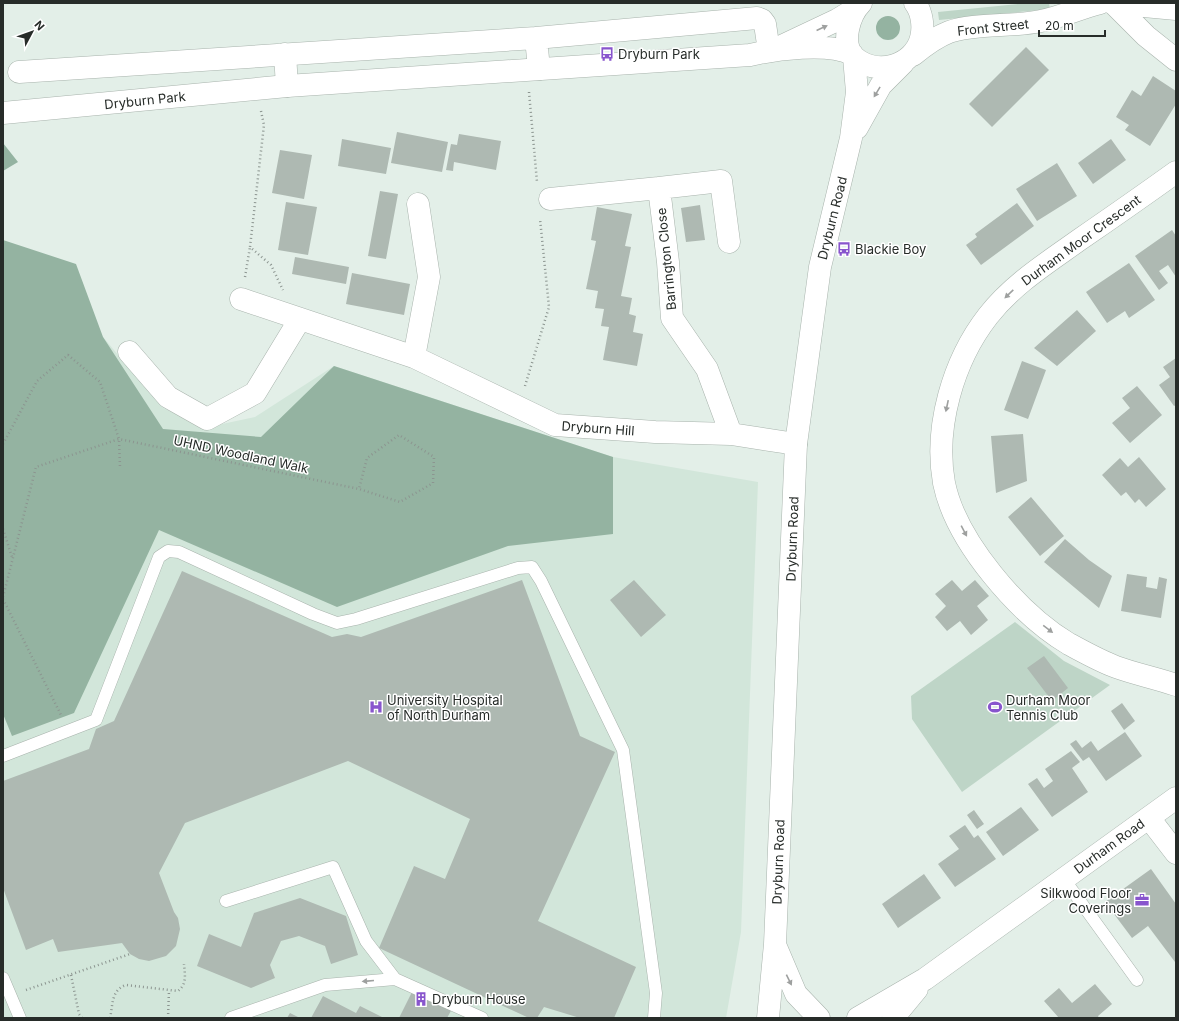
<svg xmlns="http://www.w3.org/2000/svg" width="1179" height="1021" font-family="Inter,sans-serif">
<style>
.built{fill:#d2e6da}
.green{fill:#bed5c7}
.forest{fill:#94b3a1}
.building{fill:#aeb9b2}
.lines{fill:none;stroke-linecap:round;stroke-linejoin:round}
.lane-casing{stroke:#a8b3ac;stroke-width:13}
.street-casing{stroke:#a8b3ac;stroke-width:23}
.secondary-casing{stroke:#a8b3ac;stroke-width:23}
.path{stroke:#8c9590;stroke-width:2.5;stroke-dasharray:1 3;stroke-linecap:butt}
.lane{stroke:#fff;stroke-width:12}
.street{stroke:#fff;stroke-width:22}
.secondary{stroke:#fff;stroke-width:22}
.oneway{fill:#9ea09f}
.labels{text-anchor:middle;stroke-width:3;stroke-linejoin:round;paint-order:stroke}
.street-label{font-size:13px;fill:#272c29;stroke:#fff}
.poi-label{font-size:13px;fill:#272c29;stroke:#fff;text-anchor:start}
</style>
<rect width="100%" height="100%" fill="#e3efe8"/>
<path class="built" d="M3 243 103 337 163 408 208 427 255 417 334 366 613 457 758 482 741 932 726 1018H3Z"/>
<path class="green" d="M1027 3H1049L1050 9 939 20 938 12Z
M1015 622 1064 661 1110 685 962 792 912 719 911 696Z"/>
<path class="forest" d="M876 28a12 12 0 1 1 24 0a12 12 0 1 1-24 0Z
M3 143 18 162 3 171Z
M3 240 76 264 103 337 163 429 261 437 334 366 613 457V534L508 546 337 607 159 530 74 713 12 736 3 714Z"/>
<path class="building" d="M1026 47 1049 70 992 127 969 104Z
M1153 76 1176 91V104L1150 146 1125 130 1129 125 1116 117 1132 90 1141 96Z
M397 132 448 142 442 172 391 163Z
M459 134 501 141 496 170 454 162 453 171 446 170 451 144 457 145Z
M342 139 391 148 386 174 338 166Z
M1111 139 1126 160 1093 184 1078 163Z
M280 150 312 155 304 199 272 193Z
M1057 163 1077 196 1037 221 1016 189Z
M380 191 398 194 386 259 368 256Z
M286 202 317 207 308 255 278 250Z
M1017 203 1034 226 981 265 966 245 977 237 975 234Z
M700 205 705 240 686 242 681 208Z
M597 207 632 214 625 246 631 247 621 296 632 298 629 314 636 316 633 332 643 334 637 366 603 360 609 327 601 326 604 309 595 308 598 291 586 289 596 241 591 240Z
M1172 230 1176 236V277L1168 265 1159 271 1168 283 1159 290 1135 256Z
M295 257 349 267 346 284 292 274Z
M1129 263 1155 300 1129 318 1125 311 1107 323 1086 292Z
M352 273 410 284 404 315 346 304Z
M1077 310 1096 331 1057 366 1034 348Z
M1176 358V405L1174 406 1159 385 1170 377 1163 367Z
M1022 361 1046 370 1028 419 1004 410Z
M1137 386 1162 415 1130 443 1112 423 1130 408 1122 398Z
M1023 434 1027 481 996 493 991 436Z
M1139 457 1166 489 1146 507 1139 499 1135 503 1126 492 1121 496 1102 475 1120 458 1128 467Z
M1031 497 1064 536 1040 556 1008 517Z
M1065 539 1089 560 1112 576 1099 608 1044 562Z
M182 571 332 637 347 634 361 637 522 580 580 736 615 752 538 921 636 967 614 1018H580L544 1007 537 1018H529L379 948 414 866 445 879 470 819 348 761 185 823 159 873 174 912 178 918 180 929 176 946 166 956 149 961 139 959 130 954 122 943 58 952 53 939 26 950 3 888V781L89 749 96 729 114 721Z
M1127 574 1147 577 1146 587 1157 589 1159 577 1167 579 1161 618 1121 611Z
M634 580 666 615 641 637 610 600Z
M952 580 962 591 975 580 989 596 977 606 988 620 971 635 960 621 947 631 935 617 946 606 935 594Z
M1044 656 1068 688 1052 701 1027 668Z
M1122 703 1135 721 1124 730 1111 711Z
M1125 732 1142 756 1106 781 1089 757 1083 761 1070 744 1076 740 1082 748 1091 741 1098 751Z
M1071 751 1080 762 1072 768 1088 792 1052 817 1028 784 1037 778 1044 788 1053 781 1045 769Z
M1021 807 1039 830 1003 856 986 832Z
M974 810 984 824 977 829 967 815Z
M965 825 974 838 978 835 996 859 955 887 938 864 959 849 949 836Z
M1151 869 1176 904 1175 962 1148 926 1132 938 1105 902Z
M924 874 941 898 898 928 882 904Z
M300 898 346 916 358 955 331 964 325 946 299 936 281 941 270 965 275 978 251 988 197 966 209 934 241 947 254 913Z
M1095 984 1112 1004 1098 1016 1099 1018H1059L1044 1001 1059 988 1072 1003Z
M413 990 452 1009 447 1018H399Z
M323 996 356 1013 360 1006 384 1018H311Z
M290 1013 300 1018H287Z"/>
<g class="lines">
<defs>
<path id="lane" d="M3 756 96 720 159 557 168 551 179 552 313 614 337 623 356 619 518 568 532 567 541 581 623 750 656 993 654 1018
M1064 879 1137 980
M226 901 333 867 366 941 395 979
M3 978 20 1018
M231 1018 325 985 395 979 482 1018"/>
<path id="street" d="M536 38 539 69
M285 54 287 86
M19 72 536 38 757 18 762 20 765 24 769 51
M1176 172C1144 195 1111 218 1079 240 1047 263 1013 284 988 316 953 361 934 427 944 483 956 542 1019 614 1069 644 1084 652 1100 661 1116 667 1135 674 1156 678 1176 685
M550 199 659 188
M729 242 721 181 659 188 668 262 672 318 707 369 731 434
M241 299 414 357 555 425 655 432 731 434 796 444
M129 352 168 397 207 419 255 393 300 319
M414 357 429 277 418 204
M1149 818 1176 853"/>
<path id="secondary" d="M861 3C850 14 840 43 854 57 876 77 914 66 921 38 924 27 922 12 915 3
M1112 3 1176 9
M1113 3 1146 36 1176 60
M782 46 837 20 855 9
M913 55C924 46 936 37 949 32 974 23 1014 27 1041 21 1061 17 1080 8 1100 3
M3 113 287 86 750 55C776 49 828 42 852 54
M857 128 881 85 903 63
M776 947 796 994 819 1018
M768 1018 775 944 796 444 820 267 851 138 857 92 854 57
M858 1018 925 979 1176 798
M893 1018 917 989"/>
</defs>
<use href="#lane" class="lane-casing"/>
<use href="#street" class="street-casing"/>
<use href="#secondary" class="secondary-casing"/>
<path class="path" d="M529 92 537 182
M261 111 264 125 250 247 271 265 283 290
M245 277 250 247
M525 386 549 307 540 219
M3 444 37 381 68 355 100 382 119 439 120 467
M3 529 12 557
M3 597 36 467 119 439 359 489 400 502 433 483 434 457 399 435 367 458 359 489
M3 599 61 715
M71 975 79 1014 82 1018
M26 990 130 954
M110 1018C113 1005 111 990 126 985L178 991C187 984 185 975 184 964
M168 1018 169 991"/>
<use href="#lane" class="lane"/>
<use href="#street" class="street"/>
<use href="#secondary" class="secondary"/>
</g>
<defs><path id="oneway-solid" d="M-6-.8H1V-3.2L6.5 0L1 3.2V.8H-6Z"/></defs>
<g class="oneway">
<use href="#oneway-solid" transform="translate(822 28) rotate(-25)"/>
<use href="#oneway-solid" transform="translate(877 92) rotate(121)"/>
<use href="#oneway-solid" transform="translate(1009 294) rotate(136)"/>
<use href="#oneway-solid" transform="translate(947 406) rotate(102)"/>
<use href="#oneway-solid" transform="translate(964 531) rotate(62)"/>
<use href="#oneway-solid" transform="translate(1048 629) rotate(37)"/>
<use href="#oneway-solid" transform="translate(789 980) rotate(64)"/>
<use href="#oneway-solid" transform="translate(368 981) rotate(175)"/>
</g>
<defs>
<symbol id="bus-bare" viewBox="-9 -9 18 18"><path d="M-5-6H5V4H4V6H2V4H-2V6H-4V4H-5ZM-3.5-4V0h7V-4ZM-3.5 1.2v1.5H-2V1.2ZM2 1.2v1.5H3.5V1.2Z" fill="#8855cd" stroke="#fff" stroke-width="2.5" paint-order="stroke"/></symbol>
<symbol id="hospital-bare" viewBox="-9 -9 18 18"><path d="M-5-5h3v3.5h4V-5h3V5h-3V1.5h-4V5h-3Z" fill="#8855cd" stroke="#fff" stroke-width="2.5" paint-order="stroke"/></symbol>
<symbol id="stadium-bare" viewBox="-9 -9 18 18"><path d="M0-5a6.5 5 0 1 0 0 10a6.5 5 0 1 0 0-10ZM-3.5-1.8h7v3.6h-7Z" fill="#8855cd" stroke="#fff" stroke-width="2.5" paint-order="stroke"/></symbol>
<symbol id="office-bare" viewBox="-9 -9 18 18"><path d="M-6-3h4V-5.5h4V-3h4V5H-6ZM-1-4.5V-3h2v-1.5ZM-6 0V1H6V0Z" fill="#8855cd" stroke="#fff" stroke-width="2.5" paint-order="stroke"/></symbol>
<symbol id="building-bare" viewBox="-9 -9 18 18"><path d="M-4-6H4V6H1V3H-1V6H-4ZM-2.5-4.3h1.7v1.8h-1.7ZM.8-4.3h1.7v1.8H.8ZM-2.5-1h1.7V.8h-1.7ZM.8-1h1.7V.8H.8Z" fill="#8855cd" stroke="#fff" stroke-width="2.5" paint-order="stroke"/></symbol>
</defs>
<g fill-rule="evenodd">
<use href="#bus-bare" x="597" y="44" width="20" height="20"/>
<use href="#bus-bare" x="834" y="239" width="20" height="20"/>
<use href="#hospital-bare" x="366" y="697" width="20" height="20"/>
<use href="#stadium-bare" x="985" y="697" width="20" height="20"/>
<use href="#office-bare" x="1132" y="890" width="20" height="20"/>
<use href="#building-bare" x="411" y="989" width="20" height="20"/>
</g>
<g class="labels">
<g class="street-label">
<text transform="translate(993 27) rotate(-6)" y="5">Front Street</text>
<text transform="translate(145 100) rotate(-6)" y="5">Dryburn Park</text>
<text transform="translate(832 218) rotate(-76)" y="5">Dryburn Road</text>
<text transform="translate(1081 240) rotate(-36)" y="5">Durham Moor Crescent</text>
<text transform="translate(666 259) rotate(-96)" y="5">Barrington Close</text>
<text transform="translate(598 428) rotate(4)" y="5">Dryburn Hill</text>
<text transform="translate(241 454) rotate(12)" y="5">UHND Woodland Walk</text>
<text transform="translate(792 539) rotate(-88)" y="5">Dryburn Road</text>
<text transform="translate(1109 846) rotate(-36)" y="5">Durham Road</text>
<text transform="translate(778 862) rotate(-88)" y="5">Dryburn Road</text>
</g>
<g class="poi-label">
<text x="618" y="59">Dryburn Park</text>
<text x="855" y="254">Blackie Boy</text>
<text x="387" y="705">University Hospital<tspan x="387" dy="15">of North Durham</tspan></text>
<text x="1006" y="705">Durham Moor<tspan x="1006" dy="15">Tennis Club</tspan></text>
<text x="1131" y="898" text-anchor="end">Silkwood Floor<tspan x="1131" dy="15">Coverings</tspan></text>
<text x="432" y="1004">Dryburn House</text>
</g>
</g>
<rect width="1179" height="1021" fill="none" stroke="#272c29" stroke-width="8"/>
<g transform="translate(32 32) rotate(49)" stroke="#ffffff" stroke-width="3" paint-order="stroke">
<path d="M0-3L7 15L0 10L-7 15Z" fill="#272c29"/>
<text y="-6" font-size="11" font-weight="bold" text-anchor="middle" fill="#272c29">N</text>
</g>
<path d="M1039 30v6h66v-6" fill="none" stroke="#272c29" stroke-width="2"/>
<text x="1045" y="30" font-size="12" fill="#272c29" stroke="#ffffff" stroke-width="3" paint-order="stroke">20 m</text>
</svg>
